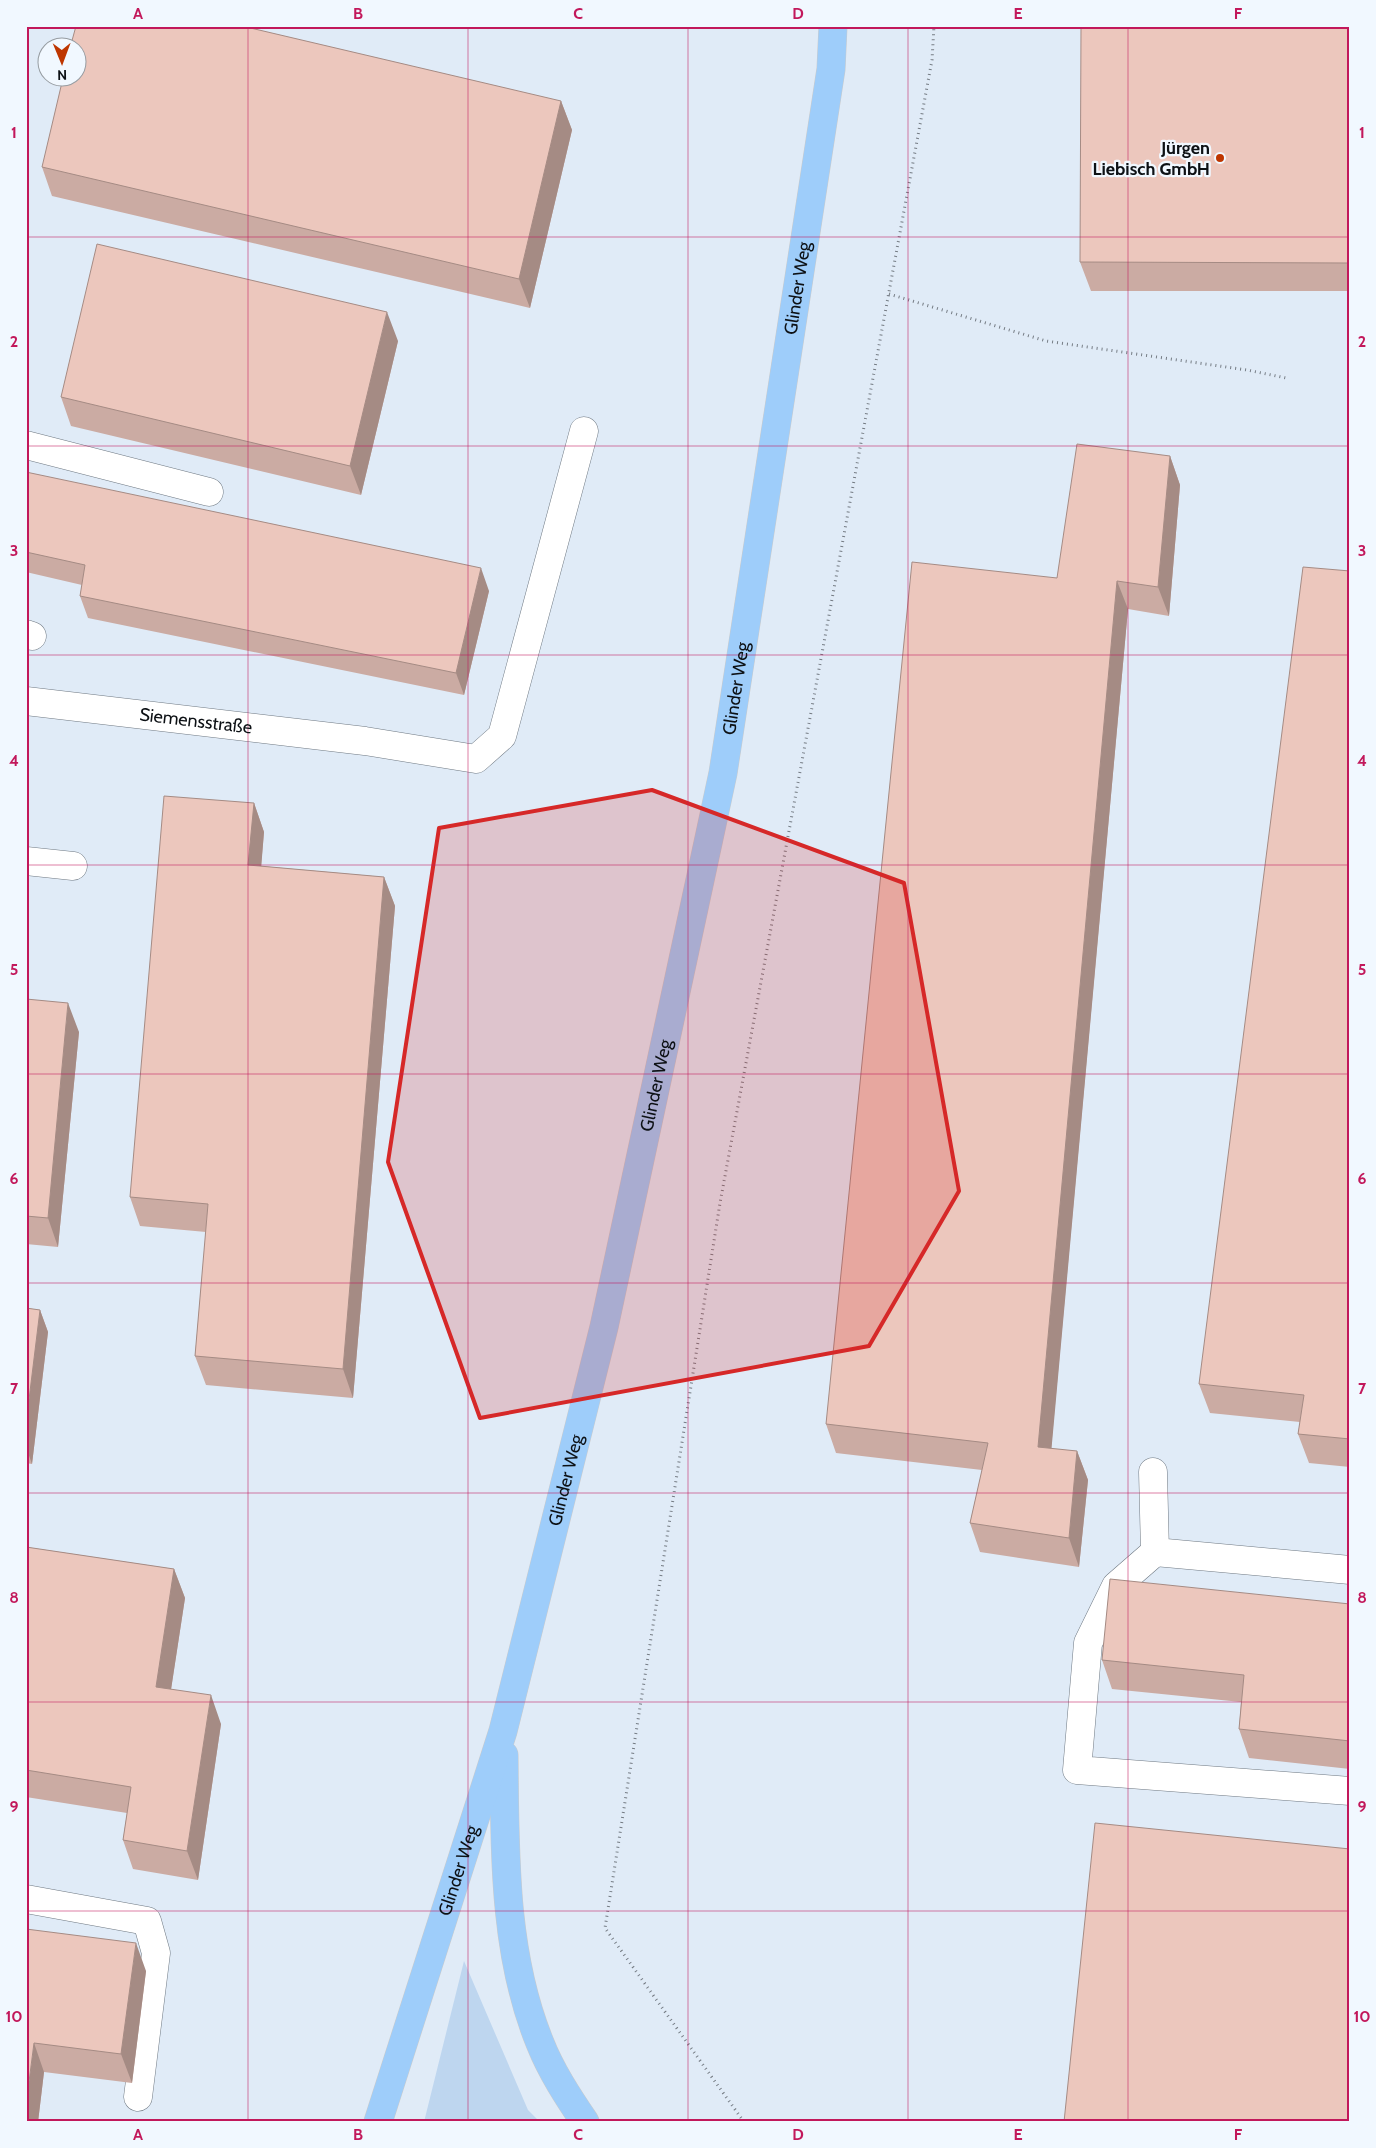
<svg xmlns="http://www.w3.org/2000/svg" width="1376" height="2148" font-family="Cabin,sans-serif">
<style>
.green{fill:#bed6ef}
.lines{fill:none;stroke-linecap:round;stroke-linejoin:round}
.minor-casing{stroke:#6f7983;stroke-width:29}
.major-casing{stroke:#cacbcc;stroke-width:29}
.path{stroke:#757c84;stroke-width:3;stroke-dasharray:1 4;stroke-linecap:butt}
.minor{stroke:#fff;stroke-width:28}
.major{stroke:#9ecdfa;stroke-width:28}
.wall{fill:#cbaba3}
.shaded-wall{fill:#a58b84}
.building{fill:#ecc7bd;stroke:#a58b84}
.marked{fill:#d62828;fill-opacity:0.2;stroke:#d62828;stroke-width:4;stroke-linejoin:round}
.grid{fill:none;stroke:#c2185b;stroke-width:1;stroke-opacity:0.55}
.poi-dot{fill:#be3600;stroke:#f1f8ff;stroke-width:2}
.labels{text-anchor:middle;stroke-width:4.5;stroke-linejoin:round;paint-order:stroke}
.poi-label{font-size:18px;font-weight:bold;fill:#0d1115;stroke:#f1f8ff;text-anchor:end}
.street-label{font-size:18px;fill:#0d1115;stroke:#f1f8ff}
.neatline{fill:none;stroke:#c2185b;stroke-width:2}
.grid-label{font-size:16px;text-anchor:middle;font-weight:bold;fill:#c2185b}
</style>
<rect width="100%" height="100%" fill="#e0ebf7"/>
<path class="green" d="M464 1961 528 2110 540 2122H424Z"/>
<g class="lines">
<defs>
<g id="minor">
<path d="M26 445 209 492"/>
<path d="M26 634 32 636"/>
<path id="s1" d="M26 701 365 741 476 759 502 736 584 431"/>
<path d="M26 861 73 866"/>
<path d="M1153 1472 1155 1552 1350 1570"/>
<path d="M1155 1552 1116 1586 1088 1643 1077 1770 1350 1791"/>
<path d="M26 1899 147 1921 156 1953 138 2097"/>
</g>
<g id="major">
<path d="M504 1755C505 1851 503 1953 540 2043 551 2071 568 2097 585 2122"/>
<path id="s2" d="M378 2122 503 1731 604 1327 723 773 831 69 833 26"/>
</g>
</defs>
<use href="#minor" class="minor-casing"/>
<use href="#major" class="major-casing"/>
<path class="path" d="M889 294 1046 341 1247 370 1286 378
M744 2122 605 1928 720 1203 932 60 934 26"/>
<use href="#minor" class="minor"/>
<use href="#major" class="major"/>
</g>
<path class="wall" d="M1350 26V291H1091L1080 262Z
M561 101 572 130 530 308 52 196 42 167Z
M398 341 361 495 71 426 61 397Z
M1170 456 1180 485 1169 616 1128 609 1051 1449 1077 1451 1088 1480 1079 1567 980 1552 970 1523 982 1470 836 1453 826 1424 1057 578Z
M26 472 489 591 464 695 88 618 80 596 82 585 26 572Z
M1350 571V1467L1309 1463 1298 1434 1300 1422 1210 1413 1199 1384Z
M254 803 264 832 261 866 384 877 395 906 353 1398 206 1385 195 1356 206 1232 140 1226 130 1197Z
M26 999 79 1032 58 1247 26 1244Z
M26 1308 40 1310 48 1332 32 1464 26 1463Z
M26 1547 174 1569 185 1598 171 1689 221 1724 198 1880 133 1869 123 1840 127 1813 26 1797Z
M1350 1604V1769L1249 1758 1239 1729 1241 1702 1112 1689 1102 1660Z
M26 1929 146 1971 132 2083 44 2072 38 2122Z"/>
<path class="shaded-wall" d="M561 101 572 130 530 308 519 279Z
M387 312 398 341 361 495 350 466Z
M1170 456 1180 485 1169 616 1158 587Z
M481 568 489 591 464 695 456 673Z
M1117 581 1128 609 1049 1476 1038 1447Z
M254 803 264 832 259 894 248 865Z
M384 877 395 906 353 1398 343 1369Z
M68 1003 79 1032 58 1247 48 1218Z
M40 1310 48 1332 32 1464 26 1447V1424Z
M1077 1451 1088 1480 1079 1567 1069 1538Z
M174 1569 185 1598 167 1716 156 1687Z
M211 1695 221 1724 198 1880 187 1851Z
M136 1943 146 1971 132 2083 121 2054Z
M34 2043 44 2072 38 2122H26V2105Z"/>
<path class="building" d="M76 26H242L561 101 519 279 42 167 63 78H78V48H70Z
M1081 26H1350V263L1080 262Z
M97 244 387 312 350 466 61 397Z
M1077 444 1170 456 1158 587 1117 581 1038 1447 1077 1451 1069 1538 970 1523 988 1443 826 1424 912 562 1057 578Z
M26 472 481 568 456 673 80 596 85 565 26 552Z
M1303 567 1350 571V1439L1298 1434 1304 1395 1199 1384Z
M164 796 254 803 248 865 384 877 343 1369 195 1356 208 1204 130 1197Z
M26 999 68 1003 48 1218 26 1216Z
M26 1308 40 1310 26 1424Z
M26 1547 174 1569 156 1687 211 1695 187 1851 123 1840 131 1787 26 1770Z
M1110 1579 1350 1604V1741L1239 1729 1244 1675 1102 1660Z
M1095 1823 1350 1849V2122H1064Z
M26 1929 136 1943 121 2054 34 2043 26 2105Z"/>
<path class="marked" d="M652 790 904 883 959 1191 869 1346 480 1418 388 1162 439 828Z"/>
<path class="grid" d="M248 26V2122M468 26V2122M688 26V2122M908 26V2122M1128 26V2122M26 237H1350M26 446H1350M26 655H1350M26 865H1350M26 1074H1350M26 1283H1350M26 1493H1350M26 1702H1350M26 1911H1350"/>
<circle class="poi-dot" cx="1220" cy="158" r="5"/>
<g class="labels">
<g class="poi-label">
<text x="1210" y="154">Jürgen<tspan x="1210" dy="21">Liebisch GmbH</tspan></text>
</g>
<g class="street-label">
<text dy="6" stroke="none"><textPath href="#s2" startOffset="1884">Glinder Weg</textPath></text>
<text dy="6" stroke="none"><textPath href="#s2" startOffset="1479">Glinder Weg</textPath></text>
<text dy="6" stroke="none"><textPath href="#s1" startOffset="171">Siemensstraße</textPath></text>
<text dy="6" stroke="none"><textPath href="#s2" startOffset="1074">Glinder Weg</textPath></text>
<text dy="6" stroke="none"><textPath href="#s2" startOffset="669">Glinder Weg</textPath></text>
<text dy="6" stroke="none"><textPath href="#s2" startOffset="264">Glinder Weg</textPath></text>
</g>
</g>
<rect width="1376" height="2148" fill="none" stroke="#f1f8ff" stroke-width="55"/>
<g transform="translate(62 62) rotate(179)"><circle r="24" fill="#f1f8ff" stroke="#969ca1"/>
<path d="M0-4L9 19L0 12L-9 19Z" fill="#be3600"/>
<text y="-8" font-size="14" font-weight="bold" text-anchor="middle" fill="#0d1115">N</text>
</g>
<rect x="28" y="28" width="1320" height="2092" class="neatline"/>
<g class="grid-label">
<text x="138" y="19">A</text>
<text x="358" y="19">B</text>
<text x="578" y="19">C</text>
<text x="798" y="19">D</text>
<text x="1018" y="19">E</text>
<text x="1238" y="19">F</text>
<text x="14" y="138">1</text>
<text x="1362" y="138">1</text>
<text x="14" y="347">2</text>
<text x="1362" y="347">2</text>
<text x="14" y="556">3</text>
<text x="1362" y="556">3</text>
<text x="14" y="766">4</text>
<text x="1362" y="766">4</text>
<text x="14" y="975">5</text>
<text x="1362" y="975">5</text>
<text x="14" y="1184">6</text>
<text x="1362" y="1184">6</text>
<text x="14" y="1394">7</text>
<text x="1362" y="1394">7</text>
<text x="14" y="1603">8</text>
<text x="1362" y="1603">8</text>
<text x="14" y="1812">9</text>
<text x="1362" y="1812">9</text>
<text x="14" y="2022">10</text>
<text x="1362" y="2022">10</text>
<text x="138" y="2140">A</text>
<text x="358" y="2140">B</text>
<text x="578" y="2140">C</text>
<text x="798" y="2140">D</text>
<text x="1018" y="2140">E</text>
<text x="1238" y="2140">F</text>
</g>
</svg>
